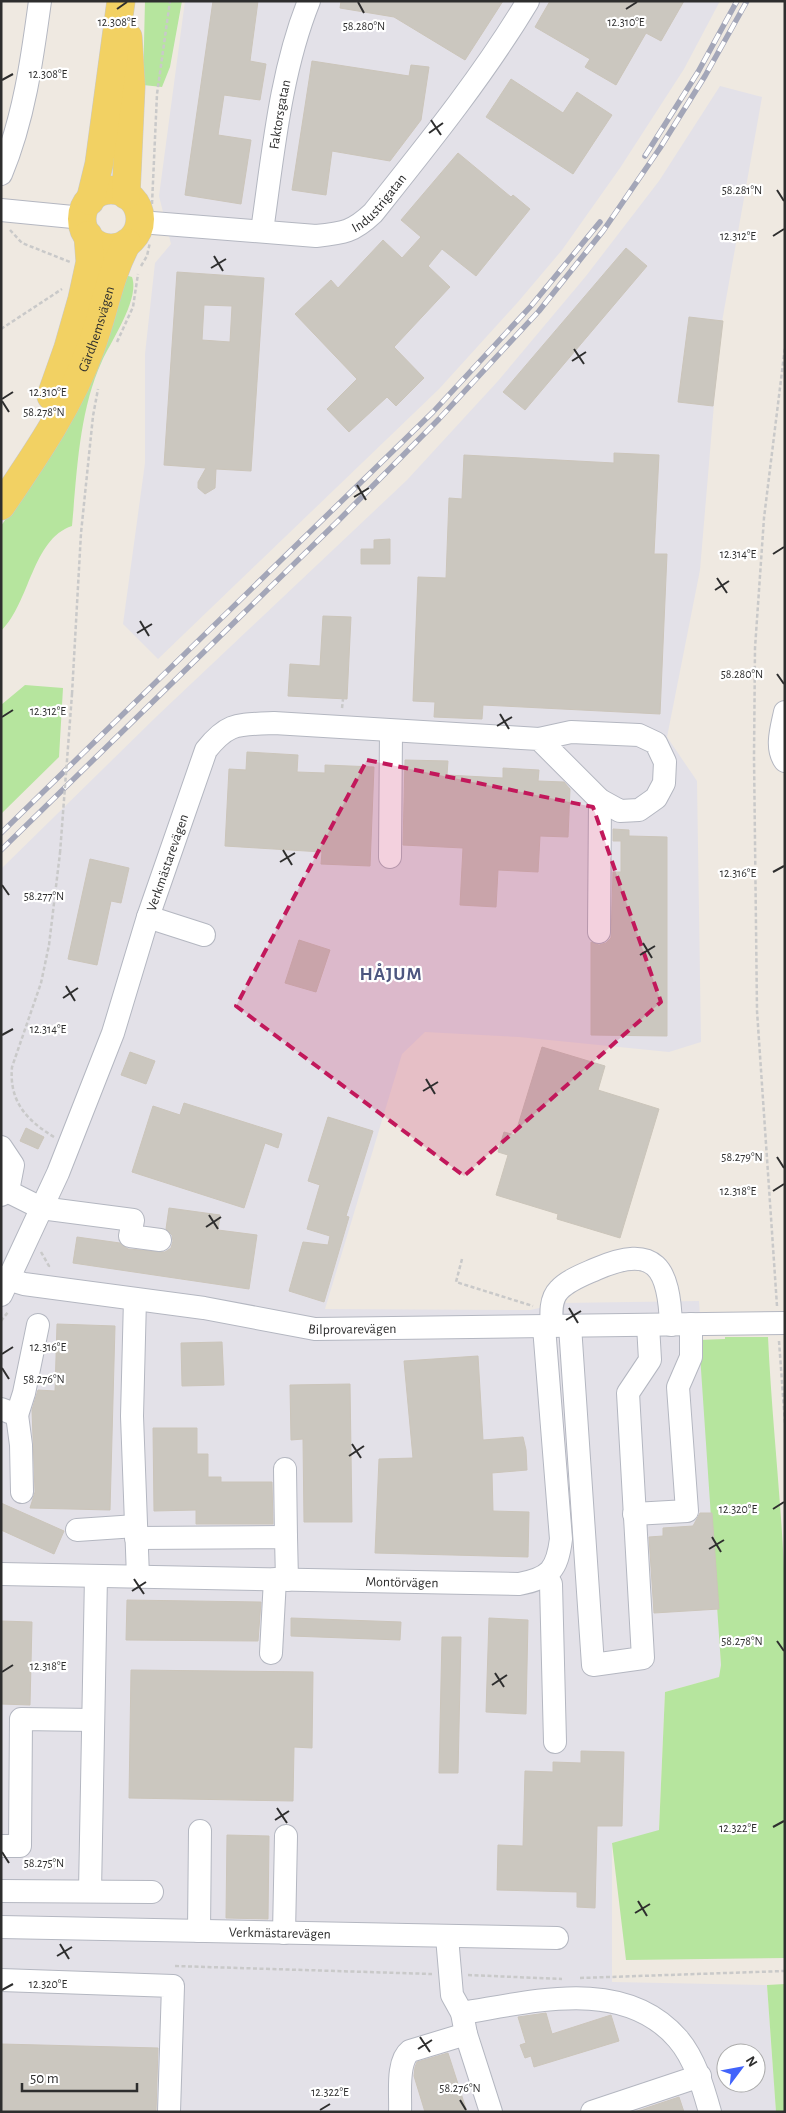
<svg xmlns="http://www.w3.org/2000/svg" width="786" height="2113" font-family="'Alegreya Sans',sans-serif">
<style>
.industrial{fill:#e3e1e8;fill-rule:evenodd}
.green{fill:#b6e59e}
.building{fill:#cbc7bf;stroke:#cbc5ba;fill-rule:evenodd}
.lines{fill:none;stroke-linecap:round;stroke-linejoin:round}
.minor-casing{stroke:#b4b7c1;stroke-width:24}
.major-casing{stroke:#c9c9c9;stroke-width:29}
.path{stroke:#c9c9c9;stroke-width:2.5;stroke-dasharray:4 2.5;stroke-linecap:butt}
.minor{stroke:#fff;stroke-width:22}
.major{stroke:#f2d163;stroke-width:28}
.rail-casing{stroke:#a3a6b8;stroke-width:5.5}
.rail{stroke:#fff;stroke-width:4;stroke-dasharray:11;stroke-linecap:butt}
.path-bridge{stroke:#c9c9c9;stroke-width:2.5;stroke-dasharray:4 2.5;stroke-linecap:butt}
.marked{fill:#c2185b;fill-opacity:0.2;stroke:#c2185b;stroke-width:4;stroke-dasharray:10 6;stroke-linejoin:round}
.ticks{fill:none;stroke:#2e2e2e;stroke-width:2}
.labels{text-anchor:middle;stroke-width:4.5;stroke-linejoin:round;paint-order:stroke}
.street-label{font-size:14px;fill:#2e2e2e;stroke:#fff}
.district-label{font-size:19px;font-weight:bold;letter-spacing:1px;fill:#4d5680;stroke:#fff}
.ticks-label{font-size:12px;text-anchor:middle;fill:#2e2e2e;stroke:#fff;stroke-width:4.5;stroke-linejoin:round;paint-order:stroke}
</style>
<rect width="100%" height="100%" fill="#efe9e1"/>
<path class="industrial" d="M185 1H720L684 69 620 168 562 250 518 302 439 389 158 659 123 624 145 463V354L155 263 171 244 159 196Z
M720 86 762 97 720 333 700 570 667 737 697 781 701 1042 669 1052 519 1037 425 1032 402 1054 325 1309 530 1310 563 1303 699 1301 721 1665 719 1677 665 1692 659 1831 612 1843V1982L767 1985 776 2112H1V869L157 716 407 480 498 381 586 276 659 181ZM726 2053H756V2083H726Z"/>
<path class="green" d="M145 1H182L170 67 162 87 143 85Z
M125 275 132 277C140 299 111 341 102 361 79 411 77 472 72 526 32 539 30 603 1 631V526L26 489Z
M25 685 63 688 59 757 1 814V705Z
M725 1337H768C772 1422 782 1506 785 1590 786 1713 785 1836 785 1958L626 1960 612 1843 659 1830 665 1692 719 1677 721 1665 699 1340 725 1339Z
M785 1984V2112H776L767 1985Z"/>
<path class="building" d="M213 1H258L250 61 266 64 260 100 224 95 218 135 251 140 241 204 185 195Z
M341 1H503L465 60 394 17 340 8Z
M550 1H684L661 41 646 33 616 85 585 67 590 59 535 27Z
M312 61 409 76 411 65 429 67 421 120 390 161 332 151 326 195 292 190Z
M511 79 563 113 577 92 612 115 573 174 486 117Z
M458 153 511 197 513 195 530 209 476 276 442 249 428 266 450 287 394 347 424 378 396 406 387 397 349 432 327 409 357 379 295 314 331 280 338 288 383 240 402 258 421 237 401 220Z
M626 248 647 266 525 410 503 392Z
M177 272 264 278 251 471 216 469 215 488 205 494 198 488V482L206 468 164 465ZM204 305 232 306 230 342 202 340Z
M689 317 723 321 713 406 678 402Z
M614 453 659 455 654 554H667L660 714 483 705 482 719 434 717 435 702 413 701 418 577 446 578 449 498 462 499 464 455 614 463Z
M390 539V564H361V549H374V540Z
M323 616 351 617 347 699 288 696 290 664 320 666Z
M247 752 298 755 297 772 325 773V765L374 767 370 866 321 864 322 852 225 846 229 769 246 770Z
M405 760 448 761 447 775 503 778V768L539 770 538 781 564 782 570 789 568 837 540 836 538 872 498 870 496 907 460 905 463 848 403 845Z
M613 829 629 830V836L667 837V1036L591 1035V942L599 945 606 943 611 938 613 872H621V841H613Z
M90 859 129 868 121 903 111 901 97 965 68 959Z
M299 940 330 950 316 992 285 983Z
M542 1047 605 1066 598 1090 659 1109 620 1238 557 1219 558 1214 496 1195 508 1155 498 1152 504 1132 515 1135Z
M130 1052 155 1061 146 1084 121 1075Z
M184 1103 282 1134 278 1148 265 1143 244 1208 132 1172 153 1106 180 1115Z
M328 1117 373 1131 346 1216 349 1217 324 1302 289 1291 303 1242 328 1245 330 1236 307 1229 320 1185 308 1181Z
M26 1128 44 1137 38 1149 20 1141Z
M169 1208 220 1215 218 1230 257 1235 249 1289 73 1263 77 1237 120 1243 128 1249 165 1252 171 1248 173 1241 172 1235 166 1229Z
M57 1324 115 1326 110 1510 30 1508 35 1492 32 1410 38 1390 55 1391Z
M222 1342 224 1385 182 1386 181 1343Z
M478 1356 483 1440 523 1437 526 1450 527 1470 492 1473 493 1511 529 1512 528 1557 375 1553 379 1459 413 1458 404 1361Z
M350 1384 352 1522H304L303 1439 291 1440 290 1385Z
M153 1428H197V1454H208V1477H221V1482H272L273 1524H196V1510L154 1511Z
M1 1503 64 1531 54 1554 1 1530Z
M700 1513H712L719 1609 654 1613 649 1537 663 1536V1528L693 1526Z
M127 1600 261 1602 258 1641 126 1640Z
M291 1618 401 1622 400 1640 291 1636Z
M489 1618 528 1620 526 1714 486 1712Z
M1 1621 32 1622 30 1705 1 1704Z
M442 1637H461L458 1773H439Z
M131 1670 313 1672 312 1748 294 1747 293 1801 129 1798Z
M581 1751 624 1752 622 1826H597L595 1908 577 1907V1892L497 1890 498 1845 523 1846 525 1771 553 1772V1762L581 1763Z
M227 1835 269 1836 268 1919 226 1918Z
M546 2013 552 2034 611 2015 619 2041 534 2067 531 2056 525 2058 520 2045 526 2043 518 2017Z
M1 2044 158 2048 156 2112H1Z
M448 2053 467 2112H425L414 2076 415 2067 417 2062Z
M679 2097 684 2112H634Z"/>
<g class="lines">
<defs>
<g id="minor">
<path d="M1 174C24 119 32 60 40 1"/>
<path d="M1 210 83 218"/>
<path id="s1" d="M140 222 316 236C344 233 353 232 373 213 428 144 483 76 528 1"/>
<path id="s2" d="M262 231C273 155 280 73 309 1"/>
<path d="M785 712C782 727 775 748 785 761"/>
<path d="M390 857 391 731"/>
<path d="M148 917 204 935"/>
<path d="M599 932 600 800"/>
<path d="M1 1147 13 1165 8 1191 1 1195"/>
<path d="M1 1188 41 1208 133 1220 130 1236 160 1240"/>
<path id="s3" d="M1 1277 24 1284 204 1308 315 1329 785 1323"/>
<path id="s4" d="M1 1295 58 1173 113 1033 148 917 206 750C229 721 239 725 274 723L539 739 571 732 639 735 656 743 665 762 664 783 656 798 639 810 620 811 600 800 539 739"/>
<path d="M135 1299 132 1416 138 1577"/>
<path d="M552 1326C551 1314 550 1299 559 1290 568 1280 585 1274 596 1269 656 1243 669 1268 671 1325"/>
<path d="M570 1326 593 1665 643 1658 628 1393 650 1360 648 1325"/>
<path d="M1 1409 17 1415 21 1445 22 1492"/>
<path d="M17 1415 24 1393 38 1325"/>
<path d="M285 1469 286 1537"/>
<path d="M634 1514 687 1511 678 1387 691 1357V1324"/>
<path d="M77 1530 136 1526"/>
<path d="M136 1538 286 1537 287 1580"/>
<path id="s5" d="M1 1574 519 1584C550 1578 557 1570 561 1539L544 1327"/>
<path d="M546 1575 551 1584 555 1742"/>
<path d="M271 1653 275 1579"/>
<path d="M1 1846H20L21 1719 93 1720"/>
<path d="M1 1891 152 1892"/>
<path d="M90 1891 96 1576"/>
<path id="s6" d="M1 1927 557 1938"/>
<path d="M199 1931 200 1831"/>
<path d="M284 1933 286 1836"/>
<path d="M447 1937 452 1995 462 2013 466 2034 491 2112"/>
<path d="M1 1980 173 1986 169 2112"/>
<path d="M462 2013C532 2002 624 1976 678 2039 695 2059 703 2087 710 2112"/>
<path d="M400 2112C401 2095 396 2062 410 2051L466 2034"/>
<path d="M592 2112 700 2076"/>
</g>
<g id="major">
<circle cx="111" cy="219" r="29"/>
<path d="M126 195 131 86 128 37"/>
<path d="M90 201 99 164 121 1"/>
<path d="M51 396 68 348 82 299 90 262 88 235"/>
<path id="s7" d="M1 506C35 456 71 404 91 347 104 313 109 276 127 243"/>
</g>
</defs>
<use href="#minor" class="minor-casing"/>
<use href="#major" class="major-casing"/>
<path class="path" d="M152 204 157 94 170 1
M10 230 22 243 70 262
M141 266 147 256 150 242
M1 329 62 289
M117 342 133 307 138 274
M72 694 81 533 93 416 98 389
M342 708 343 699
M54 1137C26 1120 9 1101 12 1067L41 983 49 945 60 853
M41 1252 49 1266 48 1269
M462 1259 456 1282 533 1306
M777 1306 757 1011 754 757 755 648 764 518 785 347
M1 1321 8 1312
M779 1341 785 1423
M175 1966 432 1974
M468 1975 562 1979
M580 1978 785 1971"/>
<use href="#minor" class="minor"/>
<use href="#major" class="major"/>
<defs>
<path id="rail" d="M645 156 698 72 737 1
M1 833 433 412 531 306 600 222
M1 850 337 522 439 419 539 311 603 231 660 148 705 76 747 1"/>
</defs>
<use href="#rail" class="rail-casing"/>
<use href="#rail" class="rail"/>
<path class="path-bridge" d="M60 853 72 694"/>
</g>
<path class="marked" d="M367 760 593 807 661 1002 464 1176 236 1006Z"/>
<path class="ticks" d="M358 2 364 13M117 9 127 2M626 9 637 2M2 80 13 74M431 120 441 135M429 133 443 123M777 190 784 201M773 236 784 229M214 256 223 271M211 268 226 259M574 349 584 364M572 361 586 352M2 399 13 392M2 401 9 412M357 485 366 500M354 497 369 488M773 554 784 547M717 578 727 593M715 590 729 581M140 621 149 636M137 633 152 624M777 674 784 684M500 714 509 729M2 717 13 710M497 726 512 717M283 850 292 865M280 862 295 853M773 872 784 866M2 885 9 895M643 943 652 958M640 955 655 946M66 986 75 1001M63 998 78 988M2 1035 13 1029M426 1079 435 1094M423 1091 438 1082M777 1157 784 1168M773 1191 784 1184M209 1215 218 1229M206 1227 221 1217M569 1308 578 1323M566 1320 581 1311M2 1354 13 1347M2 1368 9 1379M352 1444 361 1458M349 1456 364 1446M773 1509 784 1502M712 1537 721 1552M709 1549 724 1540M134 1579 144 1594M132 1591 146 1582M777 1641 784 1651M2 1672 13 1665M495 1673 504 1687M492 1685 507 1675M277 1808 287 1823M275 1820 289 1811M773 1827 784 1821M2 1852 9 1863M638 1901 647 1916M635 1913 650 1904M60 1944 69 1959M57 1956 72 1947M2 1990 13 1984M420 2037 430 2052M418 2049 432 2040M460 2100 466 2110M320 2110 330 2104"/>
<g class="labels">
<g class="street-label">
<text dy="5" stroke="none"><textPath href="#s2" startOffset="118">Faktorsgatan</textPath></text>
<text dy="5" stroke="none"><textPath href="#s1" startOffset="251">Industrigatan</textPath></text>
<text dy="5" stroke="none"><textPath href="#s7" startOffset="202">Gärdhemsvägen</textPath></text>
<text dy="5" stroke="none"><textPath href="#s4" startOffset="464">Verkmästarevägen</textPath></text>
<text dy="5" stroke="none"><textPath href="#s3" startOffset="356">Bilprovarevägen</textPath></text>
<text dy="5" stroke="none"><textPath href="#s5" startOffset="401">Montörvägen</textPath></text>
<text dy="5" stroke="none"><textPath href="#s6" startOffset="279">Verkmästarevägen</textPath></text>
</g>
<g class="district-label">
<text x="391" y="980">HÅJUM</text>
</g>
</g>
<g class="ticks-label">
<text x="117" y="26">12.308°E</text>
<text x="626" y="26">12.310°E</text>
<text x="364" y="30">58.280°N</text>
<text x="48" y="78">12.308°E</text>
<text x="742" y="194">58.281°N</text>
<text x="738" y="240">12.312°E</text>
<text x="48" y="396">12.310°E</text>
<text x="44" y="416">58.278°N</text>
<text x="738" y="558">12.314°E</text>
<text x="742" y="678">58.280°N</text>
<text x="48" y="715">12.312°E</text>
<text x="738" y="877">12.316°E</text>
<text x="44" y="900">58.277°N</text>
<text x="48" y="1033">12.314°E</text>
<text x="742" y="1161">58.279°N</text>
<text x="738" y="1195">12.318°E</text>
<text x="48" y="1351">12.316°E</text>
<text x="44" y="1383">58.276°N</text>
<text x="738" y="1513">12.320°E</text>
<text x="742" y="1645">58.278°N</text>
<text x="48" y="1670">12.318°E</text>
<text x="738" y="1832">12.322°E</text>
<text x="44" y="1867">58.275°N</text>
<text x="48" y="1988">12.320°E</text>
<text x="460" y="2092">58.276°N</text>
<text x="330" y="2096">12.322°E</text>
</g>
<rect width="786" height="2113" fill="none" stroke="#2e2e2e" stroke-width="5"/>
<g transform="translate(741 2068) rotate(58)"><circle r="24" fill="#ffffff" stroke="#ababab"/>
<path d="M0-4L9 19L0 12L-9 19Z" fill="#4264fb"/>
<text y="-8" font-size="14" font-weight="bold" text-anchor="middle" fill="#2e2e2e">N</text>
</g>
<path d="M22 2083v8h115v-8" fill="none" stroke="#2e2e2e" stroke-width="2.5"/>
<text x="30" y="2083" font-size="15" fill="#2e2e2e" stroke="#ffffff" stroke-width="4" paint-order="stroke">50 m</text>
</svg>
